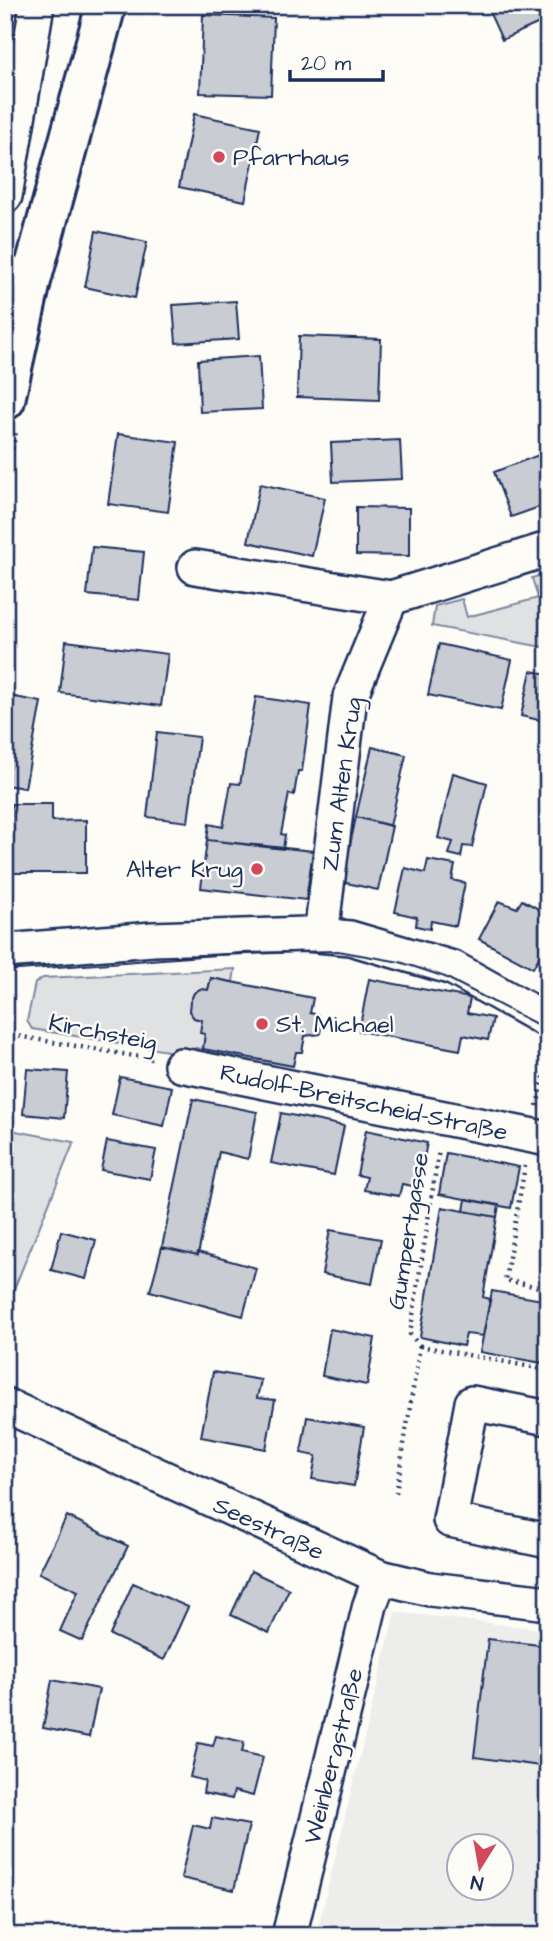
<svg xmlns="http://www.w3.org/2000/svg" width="553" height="1941" font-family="'Architects Daughter',sans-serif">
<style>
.built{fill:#edeeec;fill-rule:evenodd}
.green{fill:#e0e1e3;stroke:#7e88a0;stroke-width:2}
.building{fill:#c9ccd3;stroke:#1b2f5e;stroke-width:2}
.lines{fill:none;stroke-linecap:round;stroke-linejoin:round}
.minor-casing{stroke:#1b2f5e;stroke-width:38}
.major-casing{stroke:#1b2f5e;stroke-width:44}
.path{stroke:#1b2f5e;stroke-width:4.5;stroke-dasharray:2 5;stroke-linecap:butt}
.minor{stroke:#fdfcf7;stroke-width:33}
.major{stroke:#fdfcf7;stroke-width:38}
.tram{stroke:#1b2f5e;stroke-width:2}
.poi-dot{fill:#d1495b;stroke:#fdfcf7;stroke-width:2.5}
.labels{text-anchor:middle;stroke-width:5;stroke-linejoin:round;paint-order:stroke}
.poi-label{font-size:24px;fill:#1b2f5e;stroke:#fdfcf7;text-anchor:start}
.street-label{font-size:24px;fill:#1b2f5e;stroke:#fdfcf7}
</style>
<rect width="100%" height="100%" fill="#fdfcf7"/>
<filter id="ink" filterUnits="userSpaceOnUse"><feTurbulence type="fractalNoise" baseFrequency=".0143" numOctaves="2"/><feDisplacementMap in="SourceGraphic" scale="14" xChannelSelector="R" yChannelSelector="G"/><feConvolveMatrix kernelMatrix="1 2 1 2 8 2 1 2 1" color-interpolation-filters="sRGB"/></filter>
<g filter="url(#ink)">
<path class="built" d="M395 1612 548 1630V1936H316ZM458 1846H500V1888H458Z"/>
<path class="green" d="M548 573V648L432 626 435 606 462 599 467 617 538 598 532 578Z
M235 969 233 982 211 978 208 990 200 989 194 993 189 1011 194 1018 202 1020 205 1034 203 1049 195 1048 192 1055 32 1029 27 1021 35 983 43 978Z
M5 1129 74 1142 5 1311Z"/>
<path class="building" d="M486 5H548V19L502 40Z
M203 15 274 18 271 95 200 93Z
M194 114 260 128 245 201 179 187Z
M548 154V182L538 158Z
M96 231 147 242 135 298 85 287Z
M236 301 239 339 176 343 173 305Z
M299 336 381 339 379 400 297 397Z
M259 356 262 409 200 412 198 360Z
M118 434 178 442 168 512 108 504Z
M400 440 402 479 333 482 331 443Z
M544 453 548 462V504L511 517 494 472Z
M260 484 325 498 312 556 248 542Z
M356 507 409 508V556L356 555Z
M92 547 144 552 139 600 87 595Z
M66 641 168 654 161 706 60 693Z
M439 644 512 660 501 710 428 695Z
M531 671 548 674V722L521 716Z
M5 695 41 702 25 788 5 785Z
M256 697 311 705 302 771H298L294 795 289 794 281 834 285 835 283 849 207 840 209 824 223 827 231 783 240 784Z
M157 732 199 737 188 822 147 817Z
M372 747 406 755 390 826 356 817Z
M453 773 487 783 472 847 463 846 461 857 449 854 453 842 438 838Z
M11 804H52V821L86 820V873H11Z
M356 817 392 826 378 890 342 882Z
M207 840 313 851 306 900 201 888Z
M428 860 455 865 452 880 465 883 456 926 431 921 430 929 416 926 417 917 395 912 405 868 425 873Z
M522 900 548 914V941L533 968 479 939 499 901 517 908Z
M211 978 313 998 310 1013 318 1015 322 1021 320 1034 305 1036 302 1052H296L293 1066 203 1049 205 1034 200 1033 202 1020 194 1018 189 1011 190 1002 194 993 200 989 208 990Z
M369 979 470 998 467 1013 493 1018 488 1040 463 1035 460 1050 359 1031Z
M27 1069 68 1072 64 1118 23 1114Z
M120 1077 172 1087 164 1126 112 1115Z
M193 1099 257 1112 248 1159 219 1152 198 1255 162 1247Z
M281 1113 344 1126 334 1175 271 1163Z
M366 1130 427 1143 418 1187 402 1184 399 1196 364 1190 367 1177 357 1175Z
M107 1141 156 1150 150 1179 101 1170Z
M446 1153 519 1167 511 1208 439 1194Z
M466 1199 499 1205 497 1217 464 1211Z
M442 1207 497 1217 483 1297 490 1299 483 1336 466 1334 463 1346 420 1337Z
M330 1230 381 1239 372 1284 322 1274Z
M61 1231 96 1240 86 1279 51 1270Z
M162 1247 198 1255V1252L256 1268 243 1316 150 1291Z
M492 1291 548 1301V1364L480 1352Z
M330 1329 375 1338 367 1385 322 1376Z
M213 1372 261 1380 257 1398 275 1400 266 1449 201 1437Z
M307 1417 364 1427 354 1486 312 1479 316 1456 301 1453Z
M67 1516 128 1546 82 1641 60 1631 78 1591 39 1573Z
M251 1571 289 1589 269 1633 231 1615Z
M133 1583 188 1607 164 1660 110 1635Z
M488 1639 548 1646V1767L474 1757Z
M52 1680 99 1689 89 1737 43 1728Z
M216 1736 244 1742 242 1752 263 1757 253 1796 234 1791 232 1799 203 1793 205 1781 190 1777 198 1743 213 1746Z
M212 1818 249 1825 234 1890 181 1878 193 1825 210 1829Z"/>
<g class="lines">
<defs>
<path id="minor" d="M5 196 37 5
M5 272 31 281
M195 567 391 598 548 549
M321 935 350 697 391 598
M5 951 153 939 306 934 350 938 453 968 548 1021
M181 1065 548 1139
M5 1405 380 1577 430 1589 548 1603
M548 1418 472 1403 450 1520 548 1541
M289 1936 370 1605 380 1577"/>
<path id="major" d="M5 400 31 281 106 5"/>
</defs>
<use href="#minor" class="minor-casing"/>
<use href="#major" class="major-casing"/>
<path class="path" d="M5 483 16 432
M5 1034 152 1059
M537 1106 548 1060
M525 1166 505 1280 548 1289
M420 1346 410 1334 439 1150
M420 1346 548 1370
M396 1493 420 1346"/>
<use href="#minor" class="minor"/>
<use href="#major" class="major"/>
<path class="tram" d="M5 971 241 953 338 951 400 962 445 977 548 1030"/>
</g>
</g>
<g class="poi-dot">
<circle cx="219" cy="157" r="7"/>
<circle cx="257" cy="869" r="7"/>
<circle cx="262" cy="1024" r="7"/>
</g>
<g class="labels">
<g class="poi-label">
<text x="233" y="165">Pfarrhaus</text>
<text x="243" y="877" text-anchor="end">Alter Krug</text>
<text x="276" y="1032">St. Michael</text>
</g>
<g class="street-label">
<text transform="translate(341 784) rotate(-82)" y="8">Zum Alten Krug</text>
<text transform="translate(103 1032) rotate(11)" y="8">Kirchsteig</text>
<text transform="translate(364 1102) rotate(12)" y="8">Rudolf-Breitscheid-Straße</text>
<text transform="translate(408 1231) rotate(-81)" y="8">Gumpertgasse</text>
<text transform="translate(269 1528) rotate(25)" y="8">Seestraße</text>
<text transform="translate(333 1756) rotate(-76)" y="8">Weinbergstraße</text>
</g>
</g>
<rect width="553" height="1941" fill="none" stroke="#fdfcf7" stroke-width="28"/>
<rect x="14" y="14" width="525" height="1913" fill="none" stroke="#1b2f5e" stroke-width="2.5" filter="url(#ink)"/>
<g transform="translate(480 1867) rotate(191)"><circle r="33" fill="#fdfcf7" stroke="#a3aaba" stroke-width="2"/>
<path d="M0-5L12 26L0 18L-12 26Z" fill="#d1495b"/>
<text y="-10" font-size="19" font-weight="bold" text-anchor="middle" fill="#1b2f5e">N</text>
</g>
<path d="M290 70v10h93v-10" fill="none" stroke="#1b2f5e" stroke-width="3.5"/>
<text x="301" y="70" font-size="21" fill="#1b2f5e" stroke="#fdfcf7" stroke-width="5" paint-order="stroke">20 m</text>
</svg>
